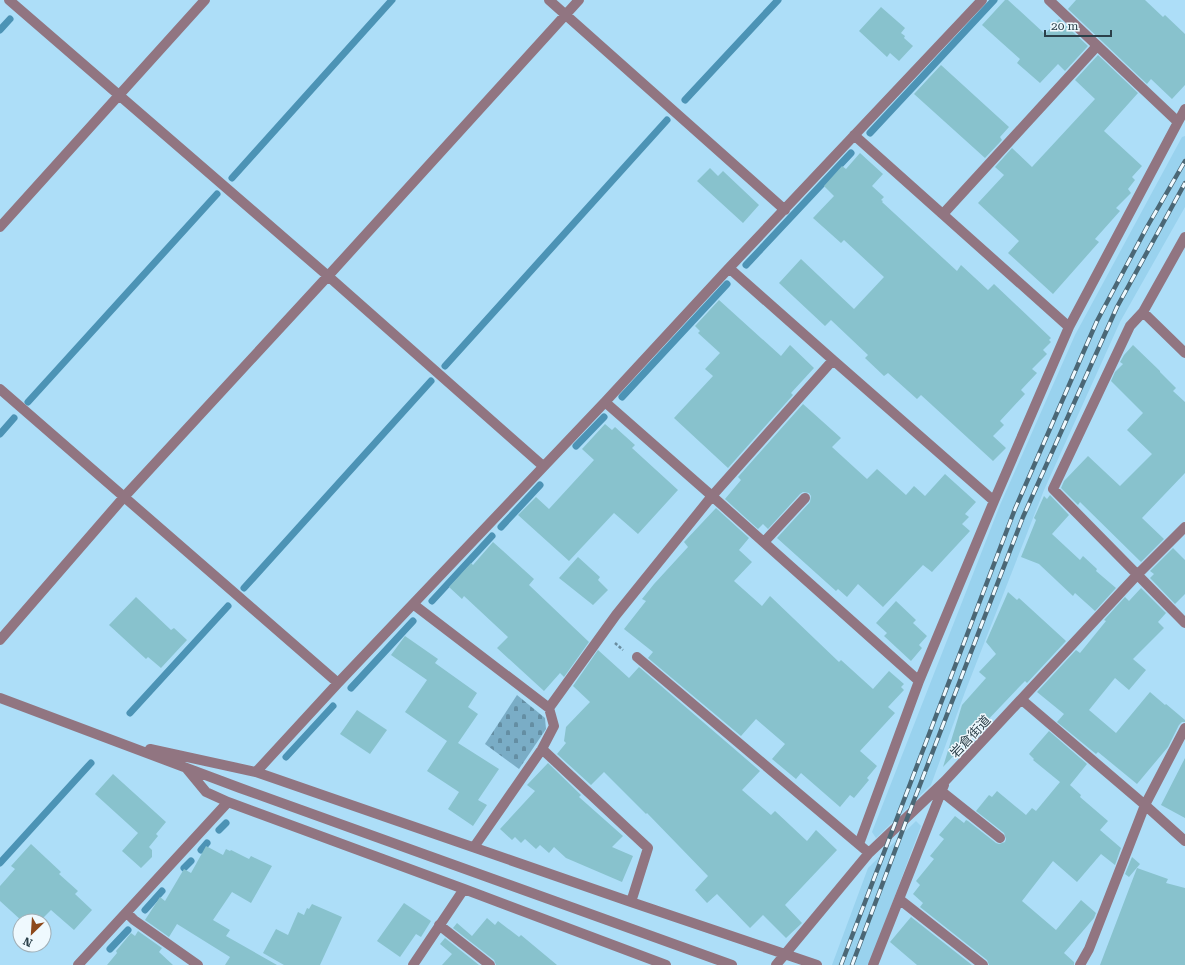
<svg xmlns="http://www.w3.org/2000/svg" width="1185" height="965" font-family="'Roboto Serif','Noto Sans JP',serif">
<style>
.built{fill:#99d2ee}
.cemetery{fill:url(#cemetery-stones)}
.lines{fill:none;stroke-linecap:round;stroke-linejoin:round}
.stream{stroke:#4c93b5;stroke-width:7}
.building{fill:#88c2cd}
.path{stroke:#6a8d9f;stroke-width:2.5;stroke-dasharray:3 2;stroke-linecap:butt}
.minor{stroke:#917581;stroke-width:10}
.rail-casing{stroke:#4b6775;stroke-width:4.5}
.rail{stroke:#eff9fe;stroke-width:3;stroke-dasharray:9;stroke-linecap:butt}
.labels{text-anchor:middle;stroke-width:3;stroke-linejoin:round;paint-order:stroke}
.street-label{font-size:13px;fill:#2b404a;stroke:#eff9fe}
</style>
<defs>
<pattern id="cemetery-stones" width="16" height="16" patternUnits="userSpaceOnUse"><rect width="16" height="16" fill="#7aadc6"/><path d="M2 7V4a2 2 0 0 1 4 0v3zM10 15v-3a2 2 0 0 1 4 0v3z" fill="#648ea3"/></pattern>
</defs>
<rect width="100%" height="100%" fill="#addef8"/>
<path class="built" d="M1185 136V207L1120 322 1044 490 965 692 931 785 876 838 872 832 1000 505 1075 335 1182 137Z
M916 821 921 826 869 965H832L868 868Z"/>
<path class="cemetery" d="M517 695 545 718 546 729 519 769 485 744Z"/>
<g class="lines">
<path class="stream" d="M0 30 10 19
M685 100 778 0
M870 133 994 0
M232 178 392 0
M746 265 851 153
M445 366 667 120
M622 397 727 284
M28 402 217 194
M0 434 14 418
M576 446 604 417
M501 527 540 485
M244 588 431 381
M432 601 492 536
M351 688 413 621
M130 713 228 606
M286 757 333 706
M219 830 226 823
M201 850 207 843
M0 863 91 763
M184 868 191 861
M145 910 162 891
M110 949 128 930"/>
</g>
<path class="building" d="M1005 0H1008L1045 34 1059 19 1088 46 1065 71 1058 64 1040 83 1017 63 1020 59 982 25Z
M1076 0H1145L1163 17 1165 15 1185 34V85L1172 99 1151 79 1147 84 1068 9Z
M881 7 905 28 901 33 905 36 904 38 913 46 899 61 890 53 887 57 859 31Z
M1098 55 1138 93 1104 131 1142 166 1132 177 1135 180 1128 189 1131 193 1116 208 1120 211 1095 239 1099 242 1053 294 1008 253 1019 241 978 203 1004 175 995 167 1012 148 1032 167 1095 99 1075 80Z
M941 65 1009 127 1000 137 1002 140 985 158 914 94Z
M860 153 883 174 872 186 884 197 881 200 883 201 882 202 957 271 961 265 988 290 994 284 1051 338 1049 340 1051 342 1043 350 1047 354 1032 369 1037 373 1021 390 1025 394 1000 421 1004 425 993 436 1006 448 993 461 921 395 917 399 888 373 884 376 865 358 868 355 831 320 825 326 779 283 801 259 854 309 884 277 844 240 841 243 813 218 834 196 824 186 842 166 846 169Z
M710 168 718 176 723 171 759 205 743 223 697 181Z
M719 300 781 356 790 345 814 368 791 393 793 395 728 468 674 418 713 376 705 369 720 353 698 333 700 331 695 326Z
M1133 345 1160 371V372L1176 388 1173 391 1185 402V473L1142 518 1164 539 1141 562 1080 502 1078 505 1061 488 1064 481 1088 456 1120 486 1152 454 1127 430 1143 413 1111 381 1115 372 1123 364 1120 362 1124 355Z
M803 404 841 438 832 447 867 479 877 469 906 495 914 486 925 496 945 474 976 502 965 514 969 517 962 524 970 531 932 572 923 565 883 607 858 584 847 597 838 589 836 591 777 538 810 502 811 496 809 493 803 492 800 494 768 529 763 524 758 529 725 499 741 480 738 477Z
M605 424 612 430 615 427 635 445 632 448 678 490 638 534 614 513 569 561 518 515 536 497 549 509 594 460 582 449Z
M1050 495 1069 515 1052 534 1080 560 1083 556 1097 569 1096 571 1116 588 1095 611 1075 593 1073 596 1039 564 1021 557 1036 520 1034 518 1044 496 1047 499Z
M716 508 749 538 739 550 752 562 734 581 762 606 770 596 839 662 841 660 873 689 889 671 904 684 901 687 904 690 888 707 895 713 860 751 877 766 867 778 869 780 854 798 850 795 840 807 801 773 796 779 772 759 785 744 756 719 741 736 648 658 653 652 624 629 646 601 642 599 654 584 688 547 684 542Z
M493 542 534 579 529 585 589 642 564 677 560 673 544 691 497 648 508 637 464 596 462 599 449 587 471 563 473 565Z
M1173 548 1185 560V594L1175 604 1150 578 1154 574 1150 571Z
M578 557 600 577 598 580 608 590 593 605 559 578Z
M1141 588 1166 613 1158 622 1164 628 1133 659 1146 670 1129 690 1115 678 1089 710 1116 733 1150 692 1165 705 1166 704 1185 720V722H1182L1179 725 1168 747 1137 784 1098 752 1096 754 1057 722 1064 714 1037 692 1076 650 1080 653 1106 621 1104 620 1125 597 1129 601Z
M1008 592 1017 600 1019 598 1066 641 1027 683 1025 681 1022 684 943 767 962 705 986 678 979 672 996 654 986 642Z
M136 597 171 630 174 628 187 640 161 668 148 657 146 659 109 625Z
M896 601 916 620 913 623 927 636 919 645 922 648 911 661 884 636 887 633 876 623Z
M405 636 438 659 435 663 477 693 468 707 478 714 458 743 499 769 478 800 487 805 473 826 448 809 459 792 427 771 447 741 405 712 427 680 391 655Z
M598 650 629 678 639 667 760 771 742 790 771 815 775 811 807 841 816 830 837 850 785 905 802 923 786 938 763 915 750 928 717 894 707 903 695 890 708 876 647 813 646 814 604 772 591 785 557 754 566 743 564 741 566 727 590 702 573 686Z
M357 710 387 730 370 754 340 734Z
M1049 731 1087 764 1070 785 1081 795 1080 797 1108 821 1100 830 1121 848 1115 865 1101 854 1077 882 1053 861 1022 901 1056 930 1081 900 1096 913 1094 918 1064 953 1074 962V965H989L987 960 920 907 923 903 913 894 920 885 916 881 934 859 930 856 944 839 939 835 955 816 964 823 966 820 968 821 996 843 999 844 1005 842 1006 839 1004 833 976 811 989 795 992 797 997 791 1026 815 1032 808 1036 811 1060 782 1033 760 1034 759 1029 754Z
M1185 758V818L1161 805Z
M548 763 581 795 579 797 623 836 612 847 633 856 622 882 566 858 554 847 549 853 540 845 536 849 525 839 521 843 515 837 512 840 500 829 535 791 527 785Z
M113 774 166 822 156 834 158 836 149 847 152 850V857L141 868 122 851 138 833 95 794Z
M31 844 61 872 59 874 78 891 75 894 92 910 74 930 51 910 40 921H22L0 901V886L15 869 11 866Z
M206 846 223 855 226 849 230 851 231 850 249 859 251 856 272 866 251 903 232 892 213 920 230 930 226 936 277 965H225L230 957 177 924 169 937 145 920 160 897 165 901 184 869 191 873Z
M1132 857 1140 864 1129 877 1125 874Z
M1137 868 1168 879 1166 883 1185 888V965H1100Z
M404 903 431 921 421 937 416 934 400 957 377 941Z
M312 904 342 917 320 965H284L263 953 276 929 288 935 298 912 304 915 307 908 309 909Z
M911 917 972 965H917L890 942Z
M487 918 495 925 498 921 519 937 521 935 557 965H496L494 960 453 928 457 923 472 936Z
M138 931 162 948 159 952 173 965H107L117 953 116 951 131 933 135 936Z
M445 938 479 965H442L452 954 440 944Z"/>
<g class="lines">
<path class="path" d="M615 643 623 650"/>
<path class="minor" d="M9 0 328 276 543 466
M549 0 785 210
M1178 122 1185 109
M854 135 1069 327
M943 214 1097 46
M0 227 205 0
M1185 237 1143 312 1130 326 1053 489 1185 623
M729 268 833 360 994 501 1069 327 1178 122 1049 0
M1143 312 1185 353
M833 360 712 496 919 681 994 501
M0 389 338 683
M764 542 805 498
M413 604 549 708
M0 640 124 497 328 276 579 0
M637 657 869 853
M0 698 240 788 732 965
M1022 700 1145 805 1185 841
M150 749 256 772 631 902 817 965
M542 749 648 848 631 902
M187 769 206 792 228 802 464 889 666 965
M256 772 338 683 605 402 729 268 982 0
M941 791 1000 838
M859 844 919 681
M474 847 542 749 554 726 549 708 616 615 712 496 605 402
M899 899 983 965
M127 913 134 920 198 965
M439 925 490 965
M78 965 228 802
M413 965 464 889
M776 965 869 853 945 781 1137 575 1185 527
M873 965 944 785
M1080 965 1089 949 1145 805 1185 728"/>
<defs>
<path id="rail" d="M841 965 1015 509 1097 321 1147 227 1185 161
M852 965 908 816 1023 517 1117 307 1185 183"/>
</defs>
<use href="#rail" class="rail-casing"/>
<use href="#rail" class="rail"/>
</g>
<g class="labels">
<g class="street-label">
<text transform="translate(970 736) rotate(-47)" y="5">岩倉街道</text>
</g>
</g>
<g transform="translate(32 933) rotate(205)"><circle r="19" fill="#eff9fe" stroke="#a1afb6"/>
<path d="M0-3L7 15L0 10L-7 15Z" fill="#8d491c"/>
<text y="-6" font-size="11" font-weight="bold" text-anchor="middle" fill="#2b404a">N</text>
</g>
<path d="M1045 30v6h66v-6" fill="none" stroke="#2b404a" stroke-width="2"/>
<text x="1051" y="30" font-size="12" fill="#2b404a" stroke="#eff9fe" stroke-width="3" paint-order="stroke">20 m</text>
</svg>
